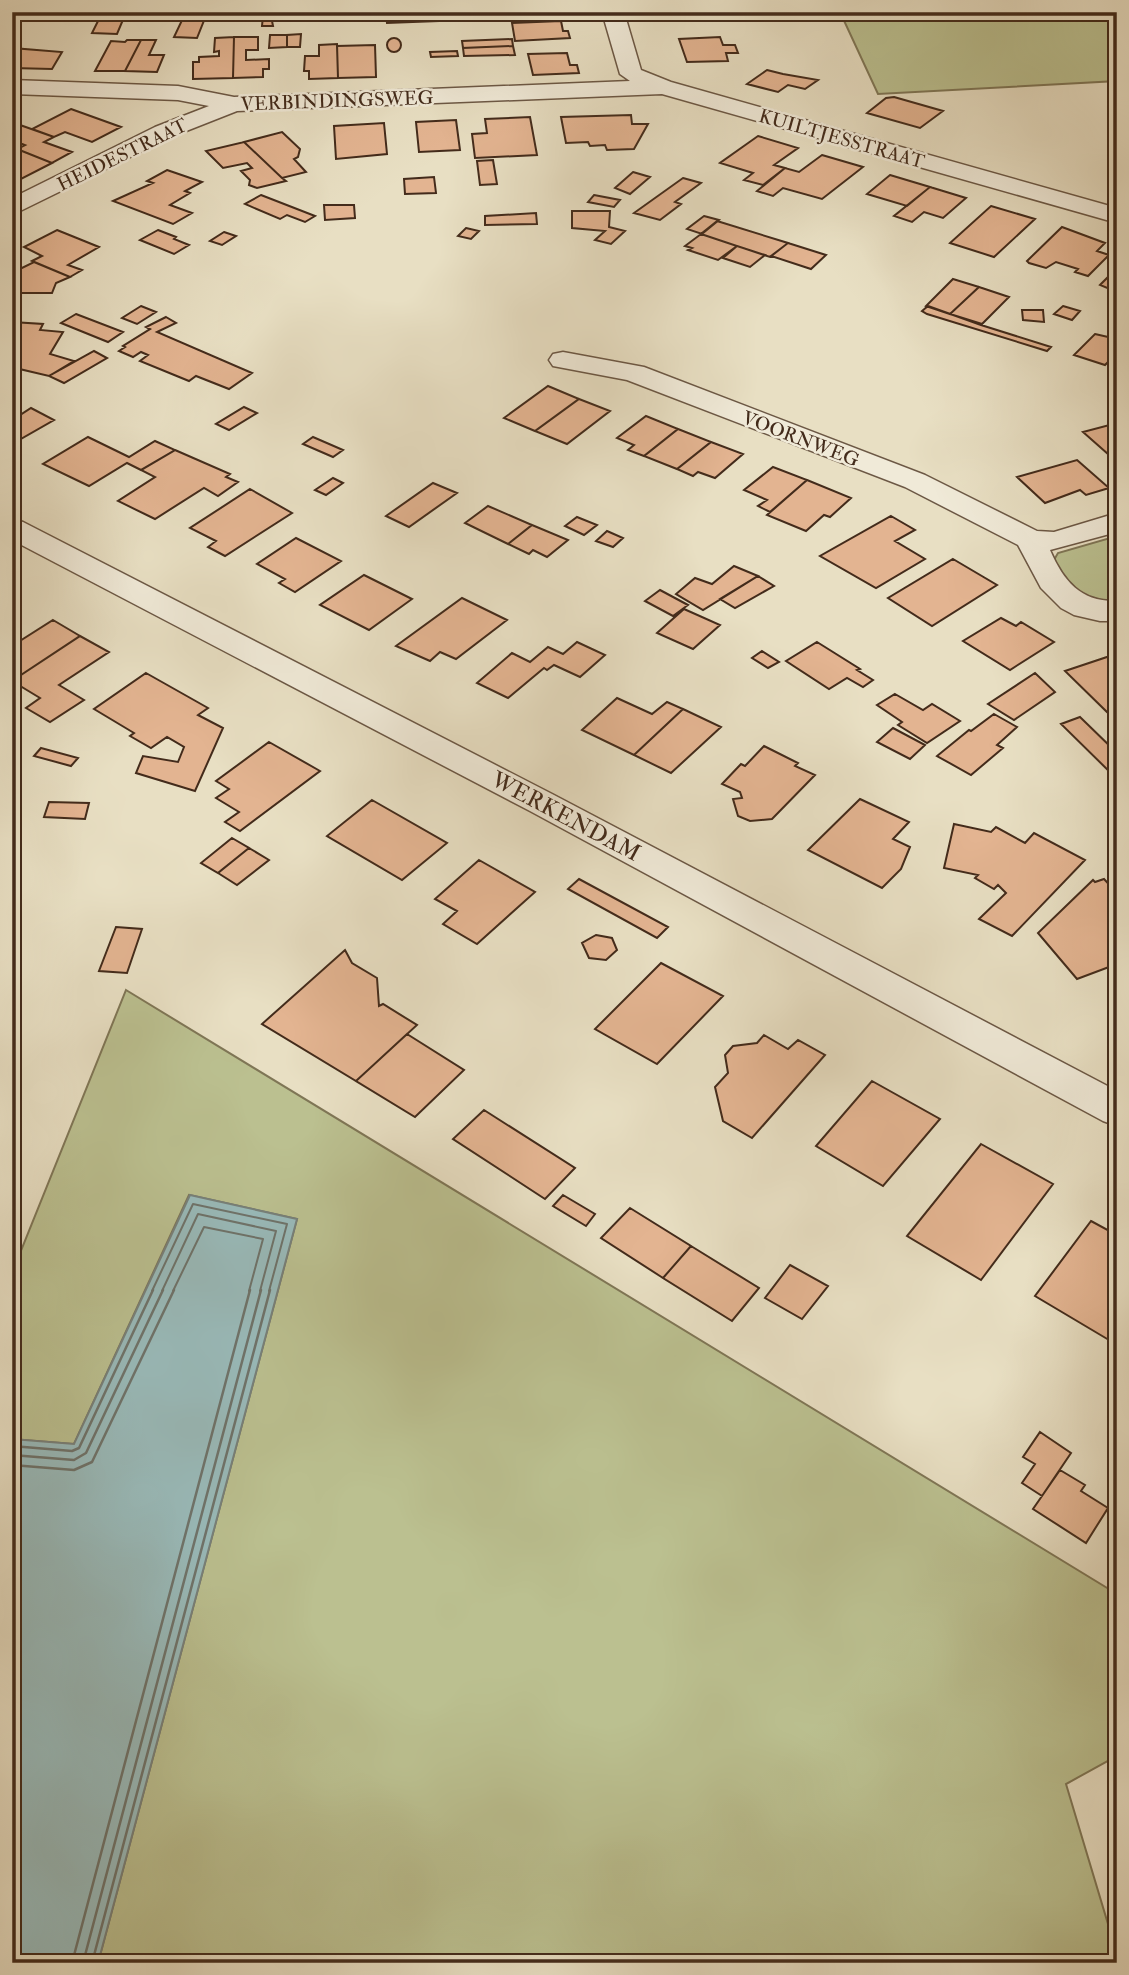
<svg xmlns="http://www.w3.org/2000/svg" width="1129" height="1975" font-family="'IM FELL Double Pica',serif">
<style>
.green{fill:#bbc090;stroke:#7f7656;stroke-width:2}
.water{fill:#9bb;stroke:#77817b;stroke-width:2}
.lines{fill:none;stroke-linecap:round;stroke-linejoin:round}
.shore-far1{stroke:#6e736b;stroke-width:2}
.shore{stroke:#6e736b;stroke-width:2.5}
.building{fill:#e3b491;stroke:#432b1b;stroke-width:2}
.minor-casing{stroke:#6c5845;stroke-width:3}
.minor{fill:#f0ead8;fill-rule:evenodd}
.labels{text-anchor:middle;stroke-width:5;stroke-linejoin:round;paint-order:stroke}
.far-street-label{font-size:19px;fill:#432b1b;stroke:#f0ead8}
.street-label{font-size:23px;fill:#432b1b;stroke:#f0ead8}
</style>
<rect width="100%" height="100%" fill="#e8dfc3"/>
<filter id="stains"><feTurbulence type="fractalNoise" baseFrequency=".00286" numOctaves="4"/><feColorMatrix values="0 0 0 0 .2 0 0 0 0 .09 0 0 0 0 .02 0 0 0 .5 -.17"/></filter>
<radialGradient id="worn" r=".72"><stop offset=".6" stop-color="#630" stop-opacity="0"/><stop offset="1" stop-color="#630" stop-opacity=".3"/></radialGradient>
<path class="green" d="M840 12H1117V81L878 94Z
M1117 536V603L1086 601 1051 565 1058 553Z
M126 990 1117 1594V1756L1066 1784 1117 1954V1963H98L297 1219 189 1195 74 1444 12 1439V1273Z"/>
<path class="water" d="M190 1195 297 1219 98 1963H12V1439L74 1444Z"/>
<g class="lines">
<path class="shore-far1" d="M152 1291 193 1204 287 1224 269 1291
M162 1291 198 1214 276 1231 260 1291
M173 1291 204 1227 263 1239 249 1291"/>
<path class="shore" d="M12 1446 72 1451 79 1448 153 1290
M12 1455 74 1460 86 1453 163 1290
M12 1465 74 1470 92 1462 174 1290
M72 1963 250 1290
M83 1963 261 1290
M92 1963 270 1290"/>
</g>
<path class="building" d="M463 12 465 20 387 23 386 14Z
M687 12H723L724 16 688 17Z
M199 13H207L197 38 174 37 184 16H198Z
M101 15H125L117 34 92 33Z
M263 16H285V21H272L273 26H262Z
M561 21 563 31H568L570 38 515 41 512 23Z
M301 34 300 47H287V35Z
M270 35H287V47L269 48Z
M234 37 233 78 193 79V62H199V57L219 56V51L214 52 215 38Z
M234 37H258V50H246V60L269 59V69H263V77L233 78Z
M720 37 723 45H735L738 53H726L728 61 687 62 679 39Z
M387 45a7 7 0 1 1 14 0a7 7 0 1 1-14 0Z
M512 39 513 46 463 48 462 41Z
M12 40H17L13 48 62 52 52 69 12 68Z
M127 40H141L125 71H95L111 41 125 42Z
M141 40H156L149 55H164L157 72 125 71Z
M337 44 338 78 309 79V71H304L305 56H319V45Z
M375 45 376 77 338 78 337 46Z
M513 46 515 55 464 56 463 48Z
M457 51 458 56 431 57 430 52Z
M567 53 570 65H577L579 73 533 75 528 54Z
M767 70 783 74 818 80 805 89 788 85 778 92 747 84Z
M894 97 943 111 920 128 867 113 886 98Z
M71 109 121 127 92 142 65 132 54 137 32 129Z
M631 115 632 124H648L634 149 607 150 605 145 590 146 588 142 566 143 561 117Z
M530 117 537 155 475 158 472 134 487 133 485 119Z
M456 120 460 150 419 152 416 122Z
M384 123 387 154 336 159 334 126Z
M20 125 54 137 44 142 72 152 52 163 17 149 25 145 12 140V129Z
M282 132 300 149 298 157 294 159 306 172 282 178 244 142Z
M758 136 798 148 774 165 785 168 763 185 744 180 753 173 720 163Z
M244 142 282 178 286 181 257 188 249 185 250 180 241 171 252 168 247 163 223 168 206 151Z
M12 147 52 163 21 179 12 176Z
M822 155 863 167 822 199 783 188 773 196 757 191 785 168 799 172Z
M493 160 497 184 480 185 477 161Z
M167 170 202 182 185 191 190 193 170 205 192 213 173 224 113 201 153 183 147 181Z
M633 172 650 177 630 194 615 188Z
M890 175 930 187 907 206 867 194Z
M434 177 436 193 405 194 404 179Z
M683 178 701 183 675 202 681 204 660 220 634 213Z
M930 187 966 198 943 218 924 212 912 222 894 216Z
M261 195 315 216 305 222 287 215 280 219 245 204Z
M594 195 620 200 614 207 588 202Z
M324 205H354L355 218 325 220Z
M991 206 1035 219 994 257 950 243Z
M572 211H610L609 227 625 231 611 244 595 240 605 231 572 228Z
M536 213 537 224 485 225V216Z
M704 216 719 220 702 234 687 229Z
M717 221 788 243 770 257 701 234Z
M1062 227 1105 243 1097 251 1109 255 1088 276 1075 272 1078 269 1056 262 1046 268 1029 263 1027 261Z
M466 228 479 231 471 239 458 236Z
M57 230 99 247 68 265 82 270 70 277 32 261 42 256 24 247Z
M158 230 176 237 174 239 189 245 174 254 140 240Z
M224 232 236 236 222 245 210 241Z
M701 234 737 246 718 260 688 250 692 248 685 246Z
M788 243 826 255 811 269 771 256Z
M737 246 765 255 750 267 723 258Z
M34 262 70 277 56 283 52 293H12V268H22Z
M1117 268V292L1100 285Z
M953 279 979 287 950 314 926 306Z
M979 287 1009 297 982 324 950 314Z
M141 306 156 312 137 324 122 318Z
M928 306 981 325 1051 347 1047 351 927 314 922 311Z
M1063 306 1080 311 1072 320 1054 314Z
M1022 310H1043L1044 322 1023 320Z
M76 314 123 332 108 342 61 323Z
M166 317 176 323 157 332 252 373 229 389 196 376 189 381 140 361 148 355 141 352 133 357 119 351 125 347 123 346 150 329 146 327Z
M12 322 43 324 40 330 63 332 50 354 74 361 49 376 15 368 12 373Z
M1095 334 1117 339V353L1105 365 1074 355Z
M94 351 107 358 64 383 49 376Z
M548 386 579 399 535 431 504 418Z
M579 399 610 411 567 444 535 431Z
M244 407 257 413 229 430 216 424Z
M31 408 54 420 12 444V411L20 415Z
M646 416 678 429 644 456 628 450 634 445 617 438Z
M1117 423V462L1083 432Z
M678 429 711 442 677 469 644 456Z
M88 437 129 457 155 441 175 450 141 470 127 463 89 486 43 464Z
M313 437 343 450 333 457 303 444Z
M711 442 743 454 715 478 698 472 693 476 677 469Z
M175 450 230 474 226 477 238 482 218 496 204 488 155 519 118 501 155 477 141 470Z
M1077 460 1109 488 1086 495 1080 490 1045 503 1017 477Z
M773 467 807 480 770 512 758 506 767 500 744 490Z
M333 478 343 483 326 495 315 490Z
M807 480 851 498 830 517 824 515 806 531 767 515Z
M433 483 457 493 409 527 386 516Z
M250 489 292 513 225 556 208 547 216 541 190 528Z
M488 506 532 525 508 544 465 523Z
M891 516 915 530 895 541 925 559 876 588 820 556Z
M577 517 597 525 584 535 565 526Z
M532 525 568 540 547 557 533 550 529 554 508 544Z
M607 531 623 538 613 547 596 541Z
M296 538 341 561 295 592 279 583 285 579 257 564Z
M953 559 997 585 932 626 888 598Z
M734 566 758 576 703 610 676 594 695 578 712 584Z
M364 575 412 599 369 630 320 605Z
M758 576 774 586 735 608 720 599Z
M660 590 688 605 673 616 645 601Z
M462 598 507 620 456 659 440 652 430 661 396 646Z
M684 609 720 625 693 649 657 633Z
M1001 618 1016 626 1021 622 1054 642 1010 670 963 641Z
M53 620 80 636 12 681V646Z
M80 636 109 652 59 685 84 700 50 722 26 708 40 698 12 681Z
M577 642 605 655 580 677 554 665 547 670 544 668 508 698 477 683 512 653 530 662 548 647 563 654Z
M817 642 860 669 857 670 873 680 863 687 847 678 829 689 786 661Z
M762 651 779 662 768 668 752 658Z
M1113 655 1117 659V709L1107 712 1065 671Z
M146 673 208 708 198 715 223 728 195 791 136 773 143 756 178 762 184 747 167 737 151 748 130 736 134 733 94 709Z
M1035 673 1055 692 1014 720 988 704Z
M895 694 923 710 932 704 960 721 927 743 898 725 902 722 877 705Z
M617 698 652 714 667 702 683 709 634 755 582 730Z
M683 709 721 727 671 773 634 755Z
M994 714 1017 727 997 745 1003 748 971 775 937 756 969 730 971 731Z
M1080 717 1117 753V779L1061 724Z
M893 728 925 745 910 759 877 742Z
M269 742 320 771 240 831 225 822 239 812 216 798 229 789 216 781Z
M764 746 798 763 795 766 815 775 772 819 750 821 738 816 733 799 742 798 740 792 722 784 741 764 745 766Z
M41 748 78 758 71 766 34 756Z
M860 799 909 822 893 839 910 847 901 869 882 888 808 850Z
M372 800 447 843 402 880 327 836Z
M49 802 89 803 85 819 44 817Z
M954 824 991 832 996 827 1025 843 1034 833 1085 860 1012 936 979 919 1006 893 998 885 994 889 975 878 978 875 944 868Z
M232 838 249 848 218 873 201 863Z
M249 848 269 860 237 885 218 873Z
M479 860 535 892 477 944 443 924 457 911 435 899Z
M579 879 668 927 657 938 568 889Z
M1104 879 1117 893V964L1077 979 1038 933 1093 880 1095 882Z
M116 927 142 929 127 973 99 971Z
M596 935 612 938 617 950 606 960 589 958 582 943Z
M345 950 352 963 377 978 379 1006 383 1004 417 1025 356 1081 262 1024Z
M661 963 723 996 657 1064 595 1029Z
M407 1034 464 1070 415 1117 356 1081Z
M764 1035 788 1049 798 1040 825 1055 752 1138 723 1121 715 1087 728 1073 725 1055 733 1046 757 1043Z
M872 1081 940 1119 883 1186 816 1146Z
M484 1110 575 1168 545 1199 453 1139Z
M981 1144 1053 1184 981 1280 907 1236Z
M563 1195 595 1214 586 1226 553 1206Z
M630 1208 691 1246 663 1278 601 1238Z
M1091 1221 1117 1235V1338L1114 1343 1035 1296Z
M691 1246 759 1288 732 1321 663 1278Z
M790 1265 828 1286 802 1319 765 1298Z
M1040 1432 1071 1453 1042 1496 1022 1483 1035 1464 1023 1457Z
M1060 1470 1085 1485 1081 1491 1108 1508 1086 1543 1033 1509Z"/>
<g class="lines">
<defs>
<path id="minor" d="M602 12H624L641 70 671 82 1117 208V223L662 94 237 111 171 137 12 215V198L155 127 209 106 178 100 12 94V80L178 86 234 97 630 81 620 74Z
M563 352 644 367 925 475 1037 531 1054 532 1117 513V532L1050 550C1064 582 1081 602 1117 601V621H1100L1074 615 1061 608 1041 588 1018 545 905 487 627 380 553 366 549 360 553 354Z
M12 519 23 522 554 795 1117 1091V1126L1103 1121 530 811 12 540Z"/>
</defs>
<use href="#minor" class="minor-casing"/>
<use href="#minor" class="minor"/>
</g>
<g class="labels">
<g class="far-street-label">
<text transform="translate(337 100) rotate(-2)" y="7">VERBINDINGSWEG</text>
<text transform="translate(842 138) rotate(16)" y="7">KUILTJESSTRAAT</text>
<text transform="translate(122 154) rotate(-26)" y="7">HEIDESTRAAT</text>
<text transform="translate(801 438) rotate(21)" y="7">VOORNWEG</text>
</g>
<g class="street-label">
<text transform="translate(566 816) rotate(28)" y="8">WERKENDAM</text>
</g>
</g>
<rect width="1129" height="1975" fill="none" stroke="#e8dfc3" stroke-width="42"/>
<rect x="14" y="14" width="1101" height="1947" fill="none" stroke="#432b1b" stroke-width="3.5"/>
<rect x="21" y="21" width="1087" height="1933" fill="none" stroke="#432b1b" stroke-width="2"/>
<rect width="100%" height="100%" filter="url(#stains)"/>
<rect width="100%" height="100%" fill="url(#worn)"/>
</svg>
